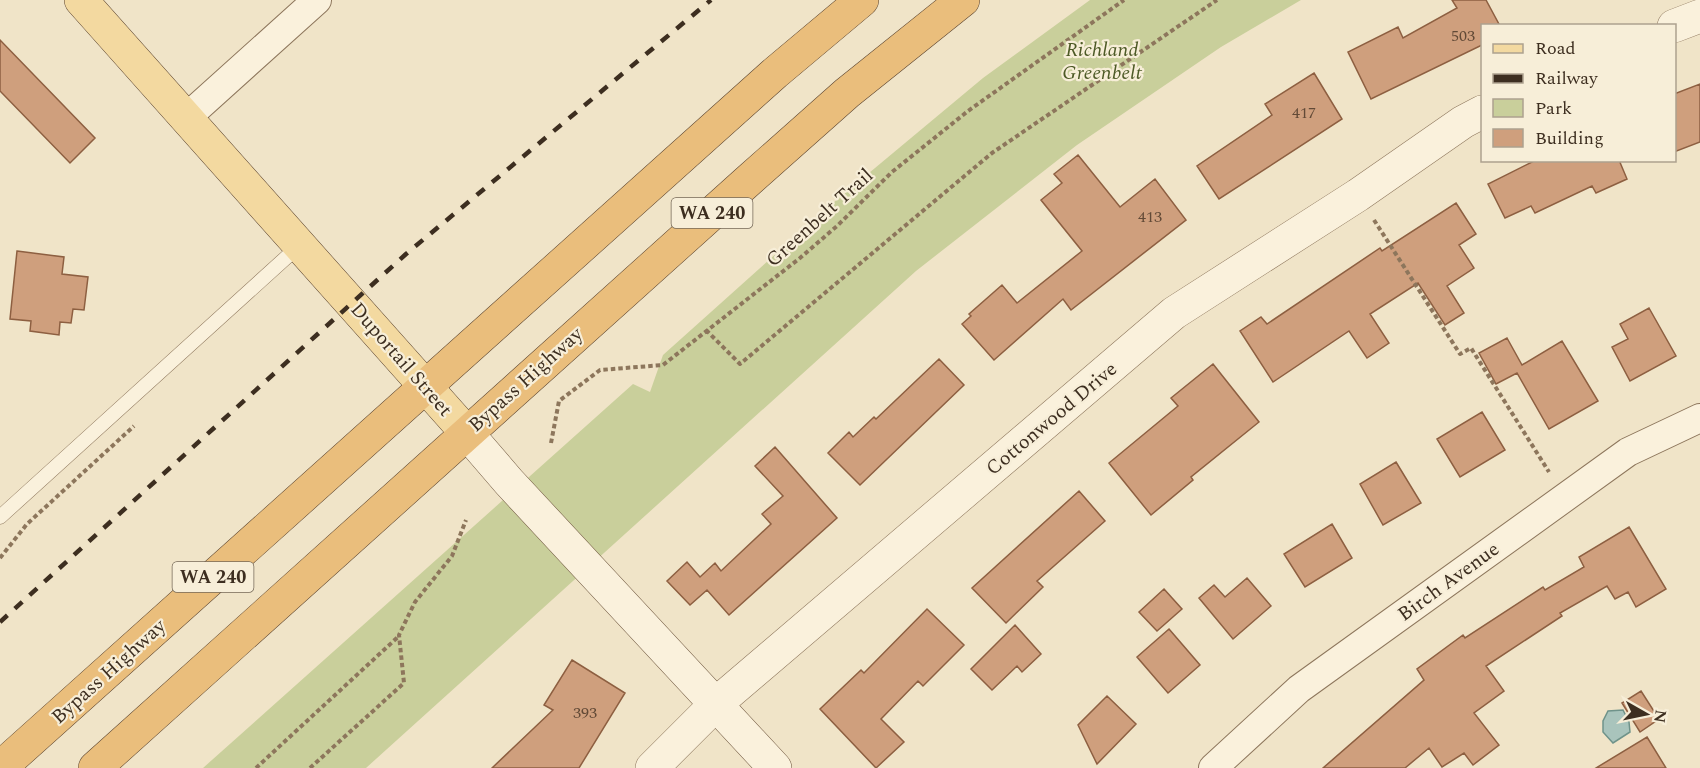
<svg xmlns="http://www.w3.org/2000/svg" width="1700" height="768" font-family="Spectral,serif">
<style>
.green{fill:#c9cf9b}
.water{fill:#a9c4bc;stroke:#6f938a;stroke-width:1.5}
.building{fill:#cf9f7d;stroke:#8d5f41;stroke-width:1.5}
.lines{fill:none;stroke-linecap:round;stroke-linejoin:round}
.service-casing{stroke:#8d765c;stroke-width:15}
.minor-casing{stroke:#8d765c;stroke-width:30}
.tertiary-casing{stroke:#8d765c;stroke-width:34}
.secondary-casing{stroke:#6f573f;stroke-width:34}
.primary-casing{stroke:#5b4430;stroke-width:34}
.trunk-casing{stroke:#5b4430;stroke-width:34}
.path{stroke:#8d765c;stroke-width:4;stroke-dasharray:4.5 3;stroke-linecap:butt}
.service{stroke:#faf1dc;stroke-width:14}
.minor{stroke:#faf1dc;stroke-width:28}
.tertiary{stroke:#faf1dc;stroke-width:33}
.secondary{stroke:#faf1dc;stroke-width:33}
.primary{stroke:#f3d9a0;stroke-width:33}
.trunk{stroke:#eabe7c;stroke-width:33}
.rail{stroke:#3d2e20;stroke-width:4.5;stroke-dasharray:10 10;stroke-linecap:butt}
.labels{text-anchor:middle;stroke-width:4.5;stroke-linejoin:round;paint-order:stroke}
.number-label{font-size:16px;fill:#624a37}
.shield{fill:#f7eed8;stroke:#756857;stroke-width:1.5}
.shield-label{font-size:18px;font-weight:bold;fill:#3d2e20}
.park-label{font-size:20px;font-style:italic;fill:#4d5a26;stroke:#f7eed8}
.street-label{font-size:20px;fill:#3d2e20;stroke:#f7eed8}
</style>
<rect width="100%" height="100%" fill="#f0e4c8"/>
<path class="green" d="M1090 0H1301L1221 47 1077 145 916 271 366 768H203L633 384 650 392 663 355 827 208 983 78Z"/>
<path class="water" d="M1623 710 1629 722 1630 732 1613 743 1603 732V721L1608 711Z"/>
<path class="building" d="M1452 0H1486L1500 26H1482V45L1371 99 1348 52 1398 27 1403 38 1457 8Z
M0 40 95 138 70 163 0 91Z
M1314 73 1342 119 1219 199 1197 166 1272 115 1265 104Z
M1700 84V142L1674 152V94Z
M1078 155 1120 207 1155 179 1186 220 1071 310 1063 299 994 360 962 324 971 316 969 314 1002 285 1017 303 1082 251 1041 200 1062 183 1054 174Z
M1536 160H1619L1627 179 1596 193 1592 186 1535 213 1531 206 1505 218 1488 184Z
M1456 203 1476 234 1459 245 1474 268 1447 286 1464 313 1445 325 1418 283 1370 314 1389 343 1367 358 1349 331 1273 382 1240 331 1261 317 1267 324 1380 248 1382 251Z
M17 251 64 257 62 274 88 277 84 310 73 309 71 323 60 322 59 335 30 331 31 321 10 319Z
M1649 308 1676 356 1630 381 1612 347 1628 339 1620 324Z
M1507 338 1522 365 1562 341 1598 401 1549 429 1517 373 1496 384 1479 353Z
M939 359 964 385 860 485 828 453 849 432 853 437 874 417 876 419Z
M1213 364 1259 422 1191 477 1193 480 1151 515 1109 463 1178 406 1171 398Z
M1482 412 1505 450 1460 477 1437 439Z
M775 447 837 518 729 615 707 590 690 605 667 581 687 562 700 577 715 563 721 571 771 524 762 514 783 496 755 466Z
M1396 462 1421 503 1383 525 1360 484Z
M1079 491 1105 521 1037 581 1043 587 1006 623 972 588Z
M1332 524 1352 558 1305 587 1284 554Z
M1629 527 1666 589 1636 607 1628 592 1615 599 1607 586 1560 613 1562 616 1486 666 1504 691 1474 713 1499 745 1473 765 1464 753 1442 767 1429 748 1405 768H1323L1424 680 1417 669 1463 635 1465 638 1543 587 1545 590 1584 567 1579 557Z
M1247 578 1271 606 1233 639 1199 598 1214 585 1225 597Z
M1164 589 1182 609 1157 631 1139 612Z
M927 609 964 645 923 686 918 681 881 719 904 742 876 768 820 709 861 670 864 673Z
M1015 625 1041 654 1022 672 1017 666 992 690 971 669Z
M1169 629 1200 665 1168 693 1137 657Z
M572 660 625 693 579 768H492L553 710 544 705Z
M1641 691 1659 719 1640 732 1622 703Z
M1107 696 1136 724 1097 764 1078 725Z
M1647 737 1666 768H1596Z"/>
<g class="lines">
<defs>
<path id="service" d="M0 517 300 245"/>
<path id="minor" d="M186 118 317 0
M1213 768 1299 689 1628 452 1700 418"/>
<path id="tertiary" d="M1674 26 1700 16
M652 768 717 703 1174 313 1358 195 1463 122 1482 112"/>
<path id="secondary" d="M466 432 509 482 775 768"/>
<path id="primary" d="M81 0 466 432"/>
<path id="trunk" d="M0 768 775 73 862 0
M95 768 749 180 847 93 963 0"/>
</defs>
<use href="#service" class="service-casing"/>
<use href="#minor" class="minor-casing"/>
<use href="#tertiary" class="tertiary-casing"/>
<use href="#secondary" class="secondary-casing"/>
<use href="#primary" class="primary-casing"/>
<use href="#trunk" class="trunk-casing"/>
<path class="path" d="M1374 220 1460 354 1471 348 1549 472
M706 330 740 364 992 153 1217 0
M551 443 559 401 600 370 663 365 800 258 837 226 892 172 968 111 1124 0
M0 558 27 524 134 426
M256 768 399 636
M310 768 404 683 399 635 415 602 452 556 466 520"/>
<use href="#service" class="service"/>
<use href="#minor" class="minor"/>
<use href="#tertiary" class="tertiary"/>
<use href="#secondary" class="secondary"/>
<use href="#primary" class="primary"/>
<use href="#trunk" class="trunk"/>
<path class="rail" d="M0 622 406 254 711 0"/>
</g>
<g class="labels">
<g class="number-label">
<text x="1463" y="41">503</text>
<text x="1304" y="118">417</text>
<text x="1150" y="222">413</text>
<text x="585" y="718">393</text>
</g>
<g class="shield">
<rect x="671.5" y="198" width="81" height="30" rx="4.5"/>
<rect x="172.5" y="562" width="81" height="30" rx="4.5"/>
</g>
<g class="shield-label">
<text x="712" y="219">WA 240</text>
<text x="213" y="583">WA 240</text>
</g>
<g class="park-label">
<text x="1102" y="56">Richland<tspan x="1102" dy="23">Greenbelt</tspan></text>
</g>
<g class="street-label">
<text transform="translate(819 217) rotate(-42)" y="7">Greenbelt Trail</text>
<text transform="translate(402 359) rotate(49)" y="7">Duportail Street</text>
<text transform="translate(525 379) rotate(-42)" y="7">Bypass Highway</text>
<text transform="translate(1051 418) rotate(-40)" y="7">Cottonwood Drive</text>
<text transform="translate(1448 581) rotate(-36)" y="7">Birch Avenue</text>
<text transform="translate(108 671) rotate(-42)" y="7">Bypass Highway</text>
</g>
</g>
<rect x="1481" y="24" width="195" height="138" fill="#f7eed8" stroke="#ada18e" stroke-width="1.5"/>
<rect x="1493" y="44" width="30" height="9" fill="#f3d9a0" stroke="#ada18e" stroke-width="1.5"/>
<text x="1535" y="54" font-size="18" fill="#3d2e20">Road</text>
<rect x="1493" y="74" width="30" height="9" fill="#3d2e20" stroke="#ada18e" stroke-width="1.5"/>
<text x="1535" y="84" font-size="18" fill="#3d2e20">Railway</text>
<rect x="1493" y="99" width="30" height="18" fill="#c9cf9b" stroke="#ada18e" stroke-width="1.5"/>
<text x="1535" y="114" font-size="18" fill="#3d2e20">Park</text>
<rect x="1493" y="129" width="30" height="18" fill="#cf9f7d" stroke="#ada18e" stroke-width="1.5"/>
<text x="1535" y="144" font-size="18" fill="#3d2e20">Building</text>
<g transform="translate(1646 714) rotate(99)" stroke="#f7eed8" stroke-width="4.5" paint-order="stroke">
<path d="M0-4.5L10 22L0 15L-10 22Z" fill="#3d2e20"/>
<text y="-9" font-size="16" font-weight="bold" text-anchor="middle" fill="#3d2e20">N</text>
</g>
</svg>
